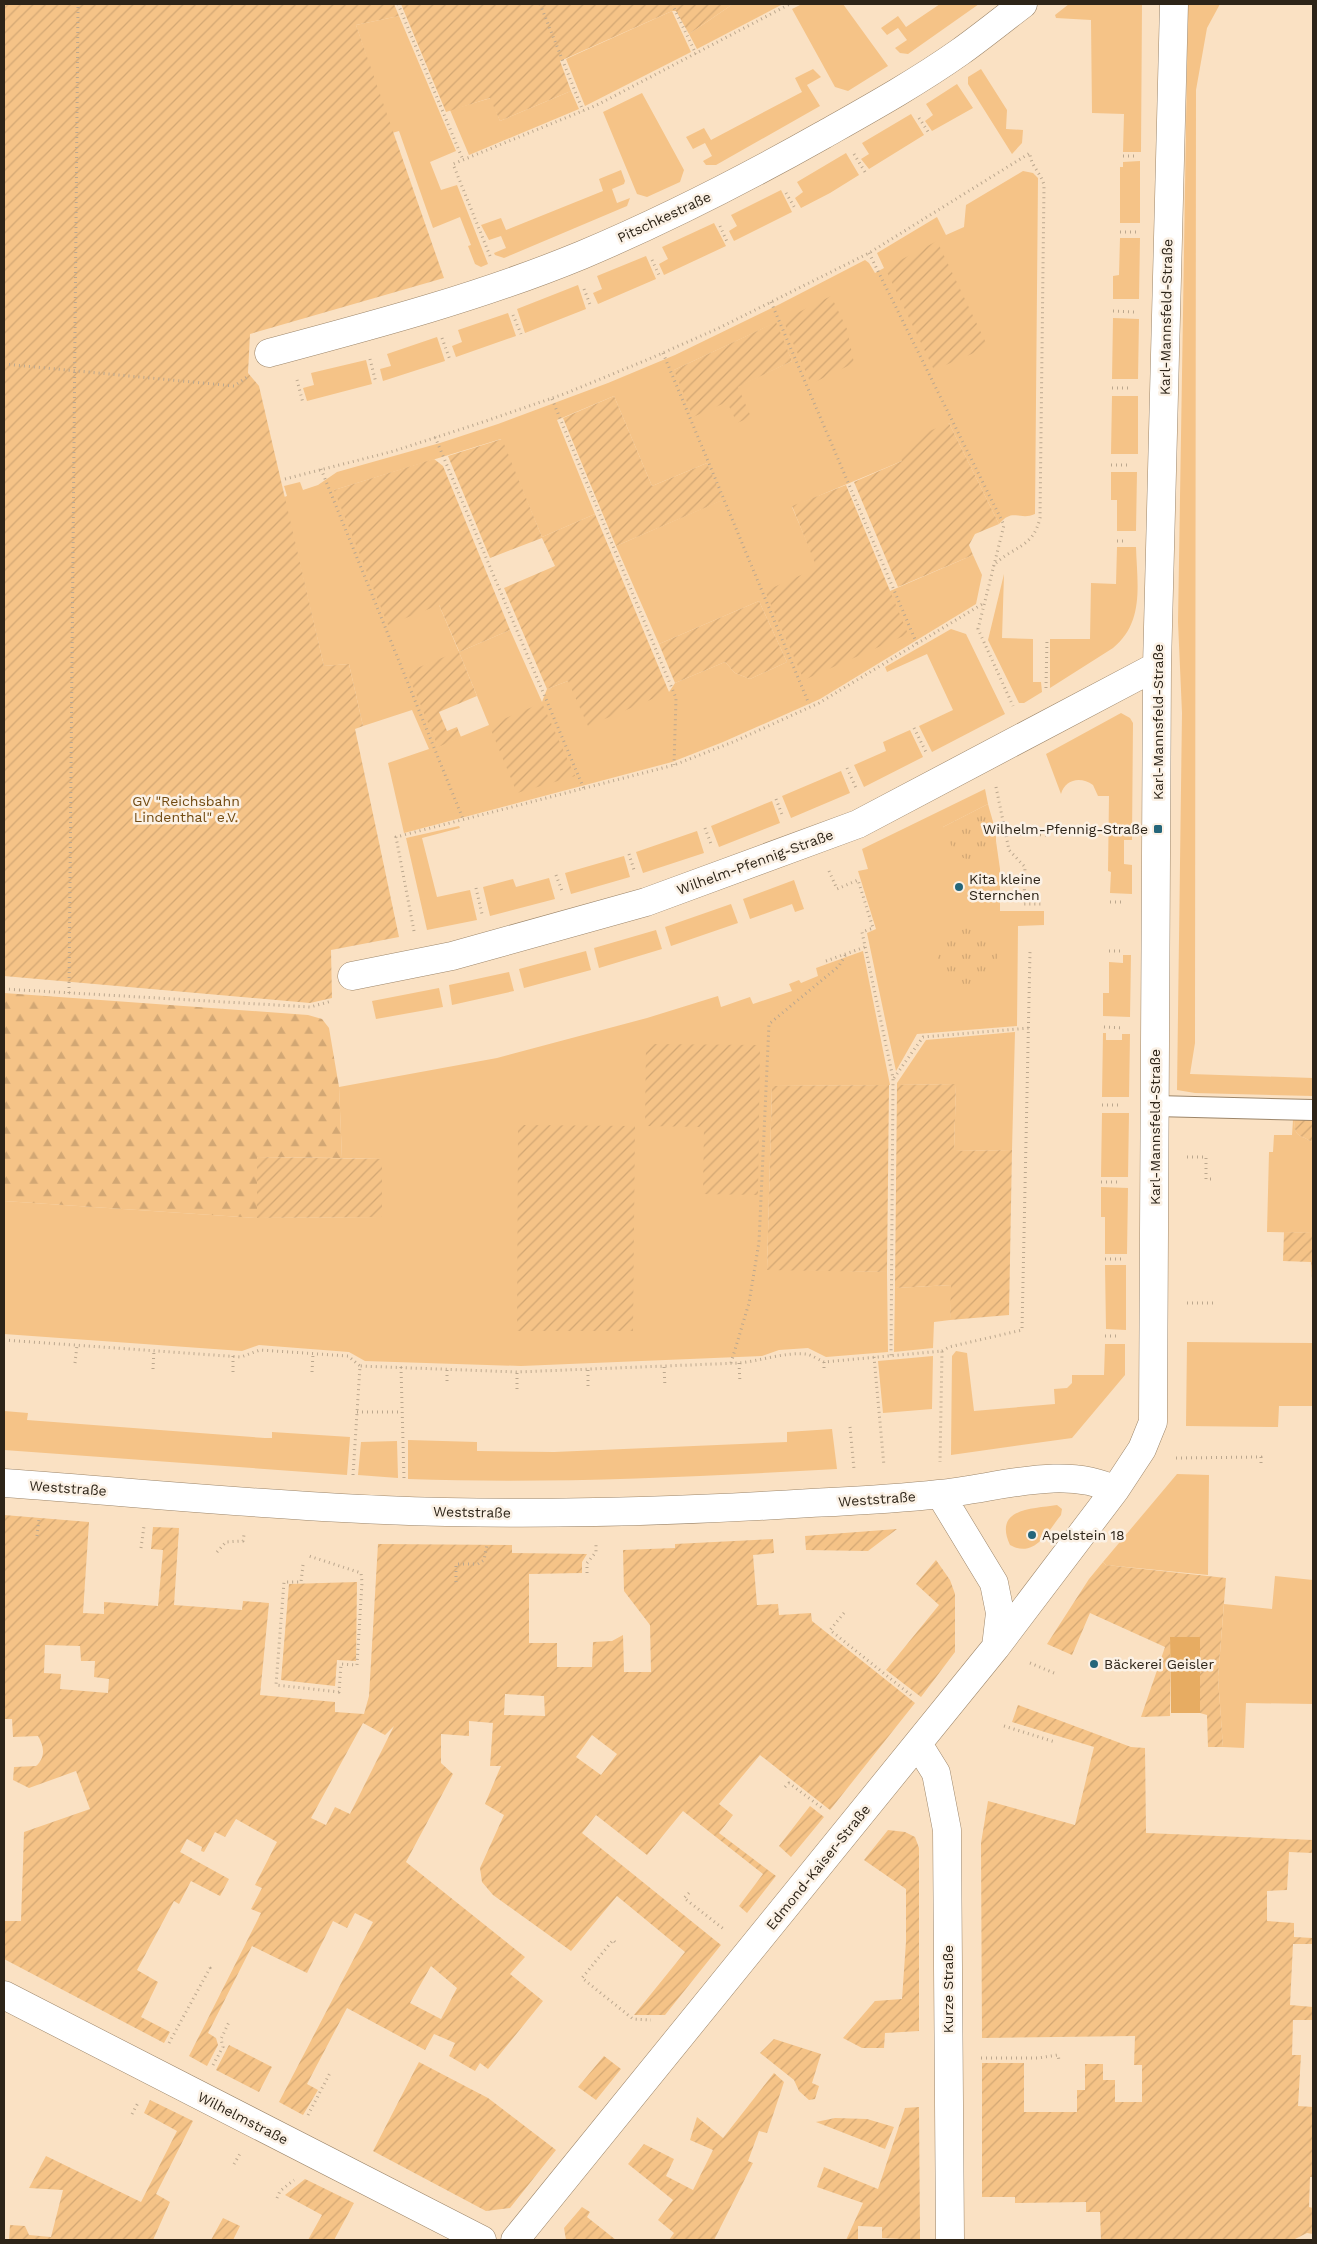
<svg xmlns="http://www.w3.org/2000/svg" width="1317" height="2244" font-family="'Work Sans',sans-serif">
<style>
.grass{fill:#f5c387;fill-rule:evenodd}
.forest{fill:url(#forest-firs)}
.park{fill:url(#park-tufts)}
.garden{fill:url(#garden-furrows);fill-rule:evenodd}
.water{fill:#e7ac62}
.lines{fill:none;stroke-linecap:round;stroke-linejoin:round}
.service-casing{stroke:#9c8569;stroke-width:22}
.minor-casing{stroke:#9c8569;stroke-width:29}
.path{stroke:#bba78e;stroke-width:3;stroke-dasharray:1 4;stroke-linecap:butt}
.service{stroke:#fff;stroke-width:20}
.minor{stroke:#fff;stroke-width:28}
.poi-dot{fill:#25667a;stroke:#fbf1e5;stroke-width:2}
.labels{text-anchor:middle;stroke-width:5;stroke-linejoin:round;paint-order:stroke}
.street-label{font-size:14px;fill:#2d2418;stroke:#fbf1e5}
.park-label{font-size:14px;fill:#714a11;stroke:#fbf1e5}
.poi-label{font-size:14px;fill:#2d2418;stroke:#fbf1e5;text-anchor:start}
</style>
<defs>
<pattern id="forest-firs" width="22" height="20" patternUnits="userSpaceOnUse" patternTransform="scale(1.25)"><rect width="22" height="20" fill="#f5c387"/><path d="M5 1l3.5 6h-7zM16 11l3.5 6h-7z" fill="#d2a774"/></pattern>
<pattern id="park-tufts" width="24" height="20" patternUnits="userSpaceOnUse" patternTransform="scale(1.25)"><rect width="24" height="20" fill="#f5c387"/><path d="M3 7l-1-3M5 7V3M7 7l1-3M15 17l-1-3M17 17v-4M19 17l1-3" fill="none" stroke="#d2a774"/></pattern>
<pattern id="garden-furrows" width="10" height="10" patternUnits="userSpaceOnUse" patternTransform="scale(1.25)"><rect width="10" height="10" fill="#f5c387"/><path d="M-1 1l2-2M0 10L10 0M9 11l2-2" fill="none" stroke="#d2a774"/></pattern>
</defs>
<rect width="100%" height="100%" fill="#fae1c3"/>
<path class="grass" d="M733 4H783L697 49 689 34Z
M802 4H843L888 66 848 91 835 87 792 9Z
M940 4H979L908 54 900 53 895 48 907 40 898 28 887 35 881 28 898 16 906 27Z
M1069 4H1142L1141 152H1123L1124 114 1092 113 1091 20 1056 18 1055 15Z
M1188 4H1220L1207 28 1196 90 1195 1043 1190 1074 1313 1078V1096L1195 1093 1177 1090 1182 713 1178 622Z
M672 11 691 52 585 106 566 59Z
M399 16 456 151 430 162 441 190 457 185 488 264 481 267 475 264 468 246 471 245 460 217 433 228 399 131 392 133 356 25Z
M813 69 821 77 807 85 820 106 716 165H706L703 161 712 156 705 143 693 149 686 137 704 128 711 140 802 92 795 78Z
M981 69 1007 110 1006 129 1023 130 1022 143 1012 154 968 84V77Z
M957 84 973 108 932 131 925 121 933 115 926 104Z
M571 91 579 109 469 155 450 110 491 98 500 121Z
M642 93 684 170 680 182 647 197 637 194 603 112Z
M911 114 924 135 869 169 861 159 869 154 862 143Z
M846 153 859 175 830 193 801 208 795 198 803 192 797 182Z
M1140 161V223H1120V167H1123V162Z
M621 170 625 181 624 184 612 189 617 203 630 198 627 206 504 258 495 255 494 253 506 248 501 236 489 240 481 225 501 218 506 230 603 191 599 179Z
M1023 171 1033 173 1038 178 1035 514C1019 521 1013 507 999 524L949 423 902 461 792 507 818 568 890 591 973 555 982 575 976 604 820 699 723 742 672 762 404 833 388 763 429 749 412 710 363 726 349 664 324 666 284 497 287 496 284 486 300 482 303 490 318 485 337 472 440 443 498 424 608 383 675 355 780 304 865 260 869 263 875 273 884 268 877 253 937 217 946 235 964 227 966 205ZM775 323 792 361 745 383 738 386 674 370ZM614 396 652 486 707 463 722 500 616 546 659 644 759 601 787 662 750 679 735 673 725 662 675 683 669 692 568 681 547 689 542 702 510 630 459 652 439 605 334 490 501 439 542 537 595 514 557 420ZM459 652 489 725 438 746 408 672Z
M781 190 792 212 734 241 729 231 737 226 731 215Z
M714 223 726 246 664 275 659 264 668 259 662 247Z
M1120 238H1140L1139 299H1113V276L1119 275Z
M646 256 656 279 598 304 593 293 602 289 597 276Z
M578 285 586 309 525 333 517 309Z
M508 313 516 336 456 357 452 346 462 342 458 330Z
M1113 318 1139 319 1138 379H1112Z
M437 337 445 361 383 381 380 369 391 366 387 354Z
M366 360 372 384 307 401 303 388 314 385 311 373Z
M1112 396H1138V454H1111Z
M1111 472H1137L1136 531H1117V500H1111Z
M1117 547H1136C1137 583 1145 622 1113 648L1050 688V639H1090L1091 583 1116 584Z
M1004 574 1002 638 1033 639V682H1041L1042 692 1024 703H1019L988 640Z
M951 629 966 634 1005 714 932 752 919 726 953 710 927 654 887 672 885 667Z
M1121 713 1130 718 1133 723 1132 840H1124V864L1132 865V894L1110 893 1111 872 1108 871 1109 796H1098L1093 785C1081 776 1065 779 1061 794L1046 754Z
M910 730 923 757 864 787 854 765 886 751 883 742Z
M841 771 850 793 791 818 782 796Z
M985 789 988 804 943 827 993 851 996 841 1000 869V911H1044V925L1018 926 1017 1026 917 1034 896 1071 867 933 876 929 858 871 868 869 862 849Z
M772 801 780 823 719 847 711 826Z
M459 826 460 828 422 838 437 897 470 890 477 920 427 930 406 838Z
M697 831 704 853 643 873 636 852Z
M624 856 630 877 571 894 565 873Z
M549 878 555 899 490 916 483 887 513 879 516 887Z
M794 880 804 909 795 912 792 904 750 919 743 899Z
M731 904 738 923 671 946 665 927Z
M656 930 662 949 599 968 594 948Z
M586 951 591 970 524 988 519 969Z
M863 951 890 1085 772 1086 767 1269 887 1272 888 1352 826 1357 808 1348 779 1350 762 1356 521 1366 365 1361 349 1352 259 1345 242 1351 4 1334V1201L257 1218 381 1217 382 1159 342 1158 339 1087 497 1058 647 1018 718 996 721 1007 750 997 753 1004 792 991 789 984 799 980 801 983 818 976 816 968Z
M1123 955H1131L1130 1017 1103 1016V993H1109V962L1123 963Z
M509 972 514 991 452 1005 449 985Z
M439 988 443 1007 376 1019 372 1001Z
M1015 1032 1012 1150 954 1151 956 1084 897 1085V1083L926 1040Z
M1103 1033H1106V1040H1122V1034H1130L1129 1097H1102Z
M1102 1113H1129L1128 1177H1101Z
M1293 1120H1295C1293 1139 1302 1134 1313 1143V1233L1267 1232 1269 1152H1273L1274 1135H1292Z
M1101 1187 1128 1188 1127 1254H1105V1217H1101Z
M1105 1265H1126V1330L1106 1329Z
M952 1285 950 1320 934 1322 933 1348 894 1352 895 1288Z
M1187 1342 1313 1343V1406H1279L1278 1427 1186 1426Z
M1105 1344H1125V1375L1072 1438 951 1455 952 1356 956 1351 967 1353 974 1411 1055 1404 1054 1389 1067 1388 1072 1383V1375H1104Z
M933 1356 932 1409 883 1413 878 1361Z
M4 1411 28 1413 27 1420 265 1438H272V1432L350 1437 347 1475 4 1450Z
M832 1429 837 1469C694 1477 551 1484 408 1479V1440L477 1442V1451L554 1452 787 1442V1432Z
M397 1441 398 1478 358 1475 361 1442Z
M1177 1474 1209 1475 1208 1575 1106 1565 1103 1562Z
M1057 1505 1062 1509 1061 1515C1048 1531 1035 1559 1010 1545 993 1508 1032 1509 1057 1505Z
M1275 1576 1313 1580V1704L1246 1703 1244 1748 1223 1747 1218 1677 1224 1604 1272 1609Z"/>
<path class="forest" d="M4 993 308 1015 322 1019 329 1028 339 1087 342 1158 258 1157 257 1218 4 1201Z"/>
<path class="park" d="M988 804C991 816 997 831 996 842 994 864 968 867 955 851 950 845 947 835 943 827Z
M938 958a30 30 0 1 1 60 0a30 30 0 1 1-60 0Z"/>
<path class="garden" d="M4 4H394L399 16 356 25 444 278 250 334 248 373 259 386 324 666 349 664 363 726 355 729 399 937 331 950 332 998 310 1003 4 976Z
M401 4H733L689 34 676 11H672L560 61 571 91 500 121 490 98 446 112Z
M937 241 988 347 934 370 885 268Z
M831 296 847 329 854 363 811 384 783 320Z
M776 322 792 361 738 387 751 417 737 423 727 402 693 417 674 370Z
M614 396 652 486 707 463 723 500 616 546 563 418Z
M949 423 999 524 975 534 969 545 973 555 898 587 854 482 902 461 899 454 922 434Z
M502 439 542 537 595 514 669 692 588 726 568 681 547 689 504 588 555 566 542 538 490 558 448 456Z
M434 459 443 466 510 630 459 652 477 696 439 712 447 731 457 727 461 737 438 747 407 672 459 651 439 605 388 625 334 490Z
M846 485 908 634 804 680 765 591 817 568 792 506Z
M759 601 787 662 750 679 735 673 725 662 675 683 659 644Z
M542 703 575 776 517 793 489 725Z
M646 1044 760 1045 758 1195 703 1194 704 1127 645 1126Z
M956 1084 954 1151 1012 1150 1009 1315 950 1320 951 1285 895 1288 897 1085Z
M889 1085 887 1272 767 1270 772 1086Z
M1295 1120H1313V1143C1302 1134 1293 1139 1295 1120Z
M518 1125 635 1126 633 1331H517Z
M257 1157 382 1159V1217L257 1218Z
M1284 1232 1313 1233V1299L1311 1262 1283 1261Z
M4 1515 89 1522 83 1613 104 1614V1602L158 1606 163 1550 151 1549 153 1527 179 1528 174 1605 242 1610 243 1601 269 1603 260 1695 335 1702V1712L364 1714 369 1696 378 1544 512 1545V1553L587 1554 582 1562V1573L529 1574V1643H557V1667H592L593 1642 612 1641 623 1635 624 1672H651L650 1625 624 1591 623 1550 675 1548V1544L773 1539 774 1553 753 1555 757 1605 778 1604 779 1615 811 1613 812 1621 915 1703 830 1810 760 1755 719 1804 733 1815 719 1833 776 1876 747 1913 739 1906 763 1874 683 1811 647 1855 596 1815 582 1833 721 1945 665 2015H634L685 1952 617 1896 571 1951 493 1895 482 1882 480 1868 504 1815 485 1804 501 1766H490L493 1723 469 1721V1736L441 1734V1763L453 1774 406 1862 525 1957 510 1974 543 2001 488 2069 480 2063 475 2071 449 2056 455 2043 434 2034 425 2050 347 2008 307 2084 318 2090 303 2115 279 2102 373 1922 355 1913 347 1928 333 1921 307 1973 252 1946 208 2033 216 2038 218 2045 207 2066 189 2056 261 1913 251 1909 262 1888 255 1885 277 1842 236 1819 225 1837 215 1832 204 1852 201 1851 202 1847 187 1839 180 1852 229 1879 220 1896 191 1881 179 1904 174 1901 137 1970 158 1982 141 2017 170 2032 164 2043 4 1959V1921H21L24 1832 90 1809 76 1771 29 1788 13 1780 14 1767 36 1766C46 1757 44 1746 38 1736L13 1737 12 1719H4ZM45 1645 80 1646 81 1661H95L94 1677 109 1679 108 1693 60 1689 61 1674 44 1673ZM505 1694 544 1696 545 1716 504 1715ZM363 1723 385 1735 394 1726 350 1814 335 1807 326 1825 311 1818ZM592 1735 617 1754 601 1775 576 1757ZM431 1966 457 1988 441 2019 410 2003Z
M897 1529 868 1551 806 1550 805 1536Z
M936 1560 950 1580 955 1594V1652L921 1697 886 1670 939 1605 916 1584Z
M1103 1562 1106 1565 1226 1578 1218 1677 1223 1747H1208L1207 1715 1200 1713 1199 1637H1170V1716L1141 1717 1165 1647 1090 1613 1072 1655 1047 1644 1089 1579Z
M357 1582 356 1661 337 1660 335 1686 281 1680 289 1584Z
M1018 1705 1131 1747 1145 1748 1146 1833 1313 1840V1853L1289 1852 1287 1890 1267 1891V1921L1294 1923V1937L1313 1938V1944H1293L1290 2005 1313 2007V2020H1293L1292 2055H1301L1298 2106 1313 2107V2177H1310L1309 2207 1313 2208V2234L1307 2233 1293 2240H1101L1100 2212H1086V2202L1015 2203V2197H982V2063H1024V2112H1077V2090H1085V2064H1103V2080H1115V2102H1142V2065H1134L1135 2036 982 2038 981 1843 988 1801 1075 1825 1094 1747 1012 1722Z
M810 1806 824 1817 791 1857 779 1846Z
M888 1830 905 1832 915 1837 919 1848V2031L885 2033 884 2048H862L843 2038 875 2001 902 1999 906 1942V1889L864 1860Z
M774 2039 821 2054 812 2083 819 2086 815 2099 809 2100 799 2091 794 2080 760 2053Z
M229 2045 272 2067 259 2092 216 2070Z
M604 2056 621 2069 596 2100 578 2087Z
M419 2062 488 2098 556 2150 510 2208 486 2211 373 2151Z
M774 2073 784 2082 767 2133 759 2131 748 2161 753 2163 714 2240H669L674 2233 658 2220 673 2200 628 2164 644 2144 674 2159 666 2176 693 2190 713 2150 690 2140 697 2117 723 2138Z
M150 2100 193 2121 156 2194 170 2202 153 2240H9L10 2225 25 2226 29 2235 51 2237 63 2190 29 2188 46 2156 141 2202 177 2131 144 2113Z
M919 2107 920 2240 882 2238V2227L858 2226V2240H846L863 2203 817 2187 824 2167 878 2189 905 2108Z
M835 2118 867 2119 894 2127 885 2149 816 2122Z
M305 2179 354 2203 334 2240H308L322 2215 285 2195Z
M582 2207 590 2212 587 2217 616 2240H566L564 2228Z
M223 2218 240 2226 233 2240H211Z"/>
<path class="water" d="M1170 1637H1200V1713H1171Z"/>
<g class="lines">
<defs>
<path id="service" d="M1156 1106 1313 1110"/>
<path id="minor" d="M269 353C374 325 480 297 582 255 665 220 745 179 823 135 869 109 916 83 960 52 981 37 1002 20 1023 4
M352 976 452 956 646 902 858 824 1157 666
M4 1483C131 1492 257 1505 384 1510 526 1516 669 1512 811 1503 853 1501 897 1499 939 1494 995 1489 1064 1464 1115 1490
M940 1494 994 1583 1000 1613 996 1647
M918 1744 936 1773 947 1830 950 2240
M4 1995 482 2240
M515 2240 996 1647 1115 1490 1142 1449 1153 1422 1157 666 1174 4"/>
</defs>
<use href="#service" class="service-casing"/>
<use href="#minor" class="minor-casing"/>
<path class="path" d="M398 4 463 160
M540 4 583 111
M672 4 696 54
M919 118 929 133
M854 154 865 172
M1123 156H1137
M786 193 796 210
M720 226 728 244
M1120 232H1137
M869 253 1004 525 978 629 1013 706
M490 256 453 164 597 105 790 4
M652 260 660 277
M584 289 591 307
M771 302 917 644
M1113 311 1135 312
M513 315 521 334
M442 338 450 360
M663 353 809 704
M370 359 376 383
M4 364 234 386 247 377
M297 380 303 403
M1112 388H1131
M552 399 676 698 674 765
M435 437 584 789
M1111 465H1131
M321 469 463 819
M285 479 394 451 480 423 564 394 649 359 719 328 869 253 1030 153C1030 165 1041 173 1044 185L1040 518C1033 549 1012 546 993 566
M1117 541H1126
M1046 688 1047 639
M914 728 926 752
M847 768 856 788
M996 787 1009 850 1025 867 1024 904H1044
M776 799 783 817
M705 828 711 844
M1005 834 1048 835
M629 854 634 870
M829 871 837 889 858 880 873 928 862 932 893 1078 891 1356
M556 875 562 891
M476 888 482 914
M1110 902H1122
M414 931 396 837 674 765 733 742 819 703 984 603
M1109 951H1124
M826 961 865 947
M4 989 310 1007 332 1001
M69 993 78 4
M1104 1027 1123 1028
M894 1078 923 1037 1029 1028
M1102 1105H1122
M1187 1157H1206V1179H1212
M1101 1182H1121
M1105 1259H1122
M1187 1303H1213
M1105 1336H1120
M4 1340 241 1357 260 1350 348 1356 360 1366
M942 1351 949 1347 1022 1330 1030 952
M874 1357 884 1466
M824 1362V1368
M75 1363 77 1345
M731 1363 749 1303 759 1242 769 1024 839 966 846 954
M739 1363 740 1383
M401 1367 404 1479
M664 1367 665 1387
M153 1369 154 1350
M588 1370V1389
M233 1372V1356
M312 1372 313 1354
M447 1381V1369
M517 1389V1372
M357 1412H402
M850 1427 854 1469
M1176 1458 1261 1457V1463
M353 1475 360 1366 517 1372 739 1363C760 1361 785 1352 806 1354 812 1355 819 1360 824 1362L942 1351 940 1462
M37 1536 39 1519
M141 1548 144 1526
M217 1552 226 1542 243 1541 244 1535
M303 1565 301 1582H284L276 1685 339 1692 341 1664 357 1665 362 1582 361 1573 309 1556
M587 1573V1563L596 1552V1545
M456 1582V1564H478L484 1560 487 1545
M844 1613 830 1630 912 1696
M1030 1663 1054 1673
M1004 1726 1055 1742
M785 1787 789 1783 822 1808
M689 1893 684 1898 725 1930
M615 1942 613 1940 582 1978 633 2019 651 2020
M169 2043 210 1968 206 1966
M981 2058H1038L1058 2055 1059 2060
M213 2065 223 2047 221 2039 230 2020
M132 2114 139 2101
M308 2115 331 2071
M234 2164 241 2152
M277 2198 280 2191 294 2180"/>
<use href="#service" class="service"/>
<use href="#minor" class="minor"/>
</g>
<g class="poi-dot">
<rect x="1153" y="824" width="10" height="10" rx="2.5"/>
<circle cx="959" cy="887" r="5"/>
<circle cx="1032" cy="1535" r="5"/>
<circle cx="1094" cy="1664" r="5"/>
</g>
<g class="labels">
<g class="street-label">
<text transform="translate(664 217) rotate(-25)" y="5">Pitschkestraße</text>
<text transform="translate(1166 317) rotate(-89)" y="5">Karl-Mannsfeld-Straße</text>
<text transform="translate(1158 722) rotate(-90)" y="5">Karl-Mannsfeld-Straße</text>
<text transform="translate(755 862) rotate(-20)" y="5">Wilhelm-Pfennig-Straße</text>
<text transform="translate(1155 1127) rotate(-90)" y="5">Karl-Mannsfeld-Straße</text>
<text transform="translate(68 1488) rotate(4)" y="5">Weststraße</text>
<text transform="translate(877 1499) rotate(-4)" y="5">Weststraße</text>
<text transform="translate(472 1512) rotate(1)" y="5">Weststraße</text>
<text transform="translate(818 1867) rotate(-51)" y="5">Edmond-Kaiser-Straße</text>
<text transform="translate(948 1989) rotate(-90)" y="5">Kurze Straße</text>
<text transform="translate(243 2118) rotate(27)" y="5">Wilhelmstraße</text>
</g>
<g class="park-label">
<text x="186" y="806">GV "Reichsbahn<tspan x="186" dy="16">Lindenthal" e.V.</tspan></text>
</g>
<g class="poi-label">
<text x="1148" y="834" text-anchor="end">Wilhelm-Pfennig-Straße</text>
<text x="969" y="884">Kita kleine<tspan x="969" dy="16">Sternchen</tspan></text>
<text x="1042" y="1540">Apelstein 18</text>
<text x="1104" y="1669">Bäckerei Geisler</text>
</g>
</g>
<rect width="1317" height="2244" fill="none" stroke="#2d2418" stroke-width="10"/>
</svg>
